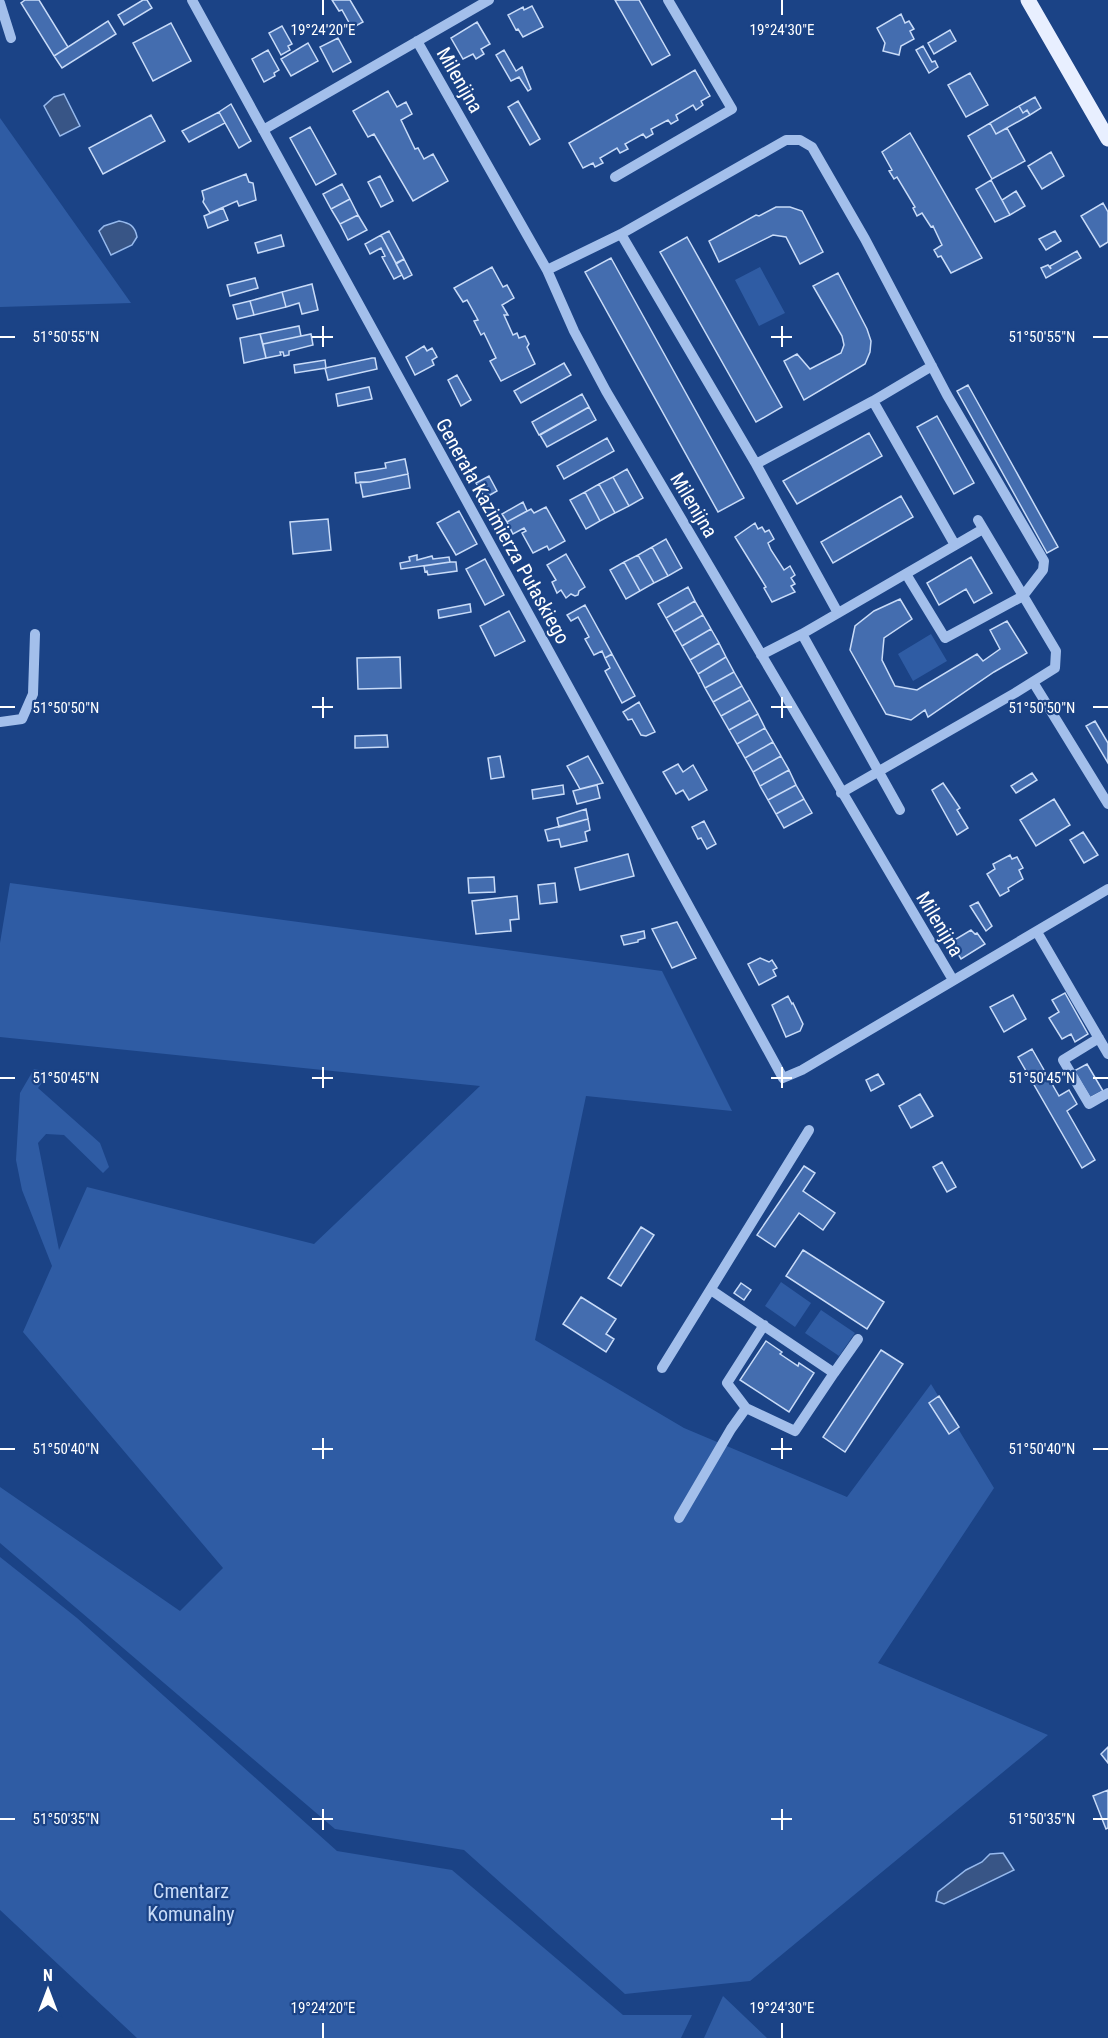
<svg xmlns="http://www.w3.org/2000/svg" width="1108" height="2038" font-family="'Roboto Condensed',sans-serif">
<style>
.green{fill:#2f5ca4}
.water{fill:#385586;stroke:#96b9ed;stroke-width:1.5}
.building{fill:#446daf;stroke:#c8dbf8;stroke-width:1.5}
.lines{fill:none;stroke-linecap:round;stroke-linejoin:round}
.minor{stroke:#a3bfeb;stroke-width:10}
.major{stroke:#e8efff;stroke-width:15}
.ticks{fill:none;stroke:#fff;stroke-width:2}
.labels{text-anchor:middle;stroke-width:4.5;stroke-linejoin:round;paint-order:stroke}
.street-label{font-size:20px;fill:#fff;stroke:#1b4386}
.park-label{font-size:20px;fill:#c8dbf8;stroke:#1b4386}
.ticks-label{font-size:15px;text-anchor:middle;fill:#fff;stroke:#1b4386;stroke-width:4.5;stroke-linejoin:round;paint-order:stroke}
</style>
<rect width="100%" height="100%" fill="#1b4386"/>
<path class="green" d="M0 118 131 303 0 307Z
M760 267 785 313 759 326 735 280Z
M931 634 947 661 913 681 898 654Z
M10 883 662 971 732 1111 586 1096 535 1340 684 1428 847 1497 931 1384 994 1488 878 1663 1048 1735 750 1981 625 1994 464 1850 335 1829 0 1543V1487L180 1611 223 1568 23 1332 52 1266 22 1190 16 1160 20 1093 34 1069 44 1071 46 1078 38 1088 100 1143 109 1167 103 1173 64 1135 46 1134 38 1143 59 1250 87 1187 314 1244 480 1086 0 1037V943Z
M781 1282 811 1303 795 1327 765 1306Z
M821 1310 855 1333 839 1356 805 1333Z
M0 1557 77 1618 337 1851 452 1870 623 2015H692L681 2038H137L0 1910Z
M723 1996 767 2038H704Z"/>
<path class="water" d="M64 94 80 126 60 136 44 106 54 97Z
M119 221C130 223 135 226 137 237L132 245 111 255 99 231 104 226Z
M1003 1853 1014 1870 944 1904 936 1901 938 1892 966 1870 982 1862 990 1854Z"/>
<path class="building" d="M25 0H39L68 47 54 56 21 3Z
M143 0H147L152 8 124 25 118 15Z
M332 0H350L363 22 352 28 342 10 339 11Z
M615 0H639L670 55 652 65Z
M532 6 543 27 523 37 518 29 516 30 508 15 523 7 524 10Z
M901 14 905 23 909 21 914 29 910 31 914 39 901 46 899 55 883 51 885 43 877 28Z
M108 21 116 34 62 68 54 56Z
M477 22 490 44 481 49 484 54 476 59 473 54 463 59 451 38Z
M171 23 191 61 153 81 133 43Z
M282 26 292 44 288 46 290 50 281 55 269 33Z
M950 30 956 41 934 54 928 43Z
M338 38 351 62 333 72 320 47Z
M308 43 318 61 291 76 281 59Z
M923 46 932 62 935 61 938 67 929 73 916 50Z
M268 50 279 70 274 73 275 76 264 82 252 59Z
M504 50 516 71 522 67 531 89 528 91 519 77 511 81 496 55Z
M695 70 710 96 701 101 703 105 696 110 693 105 676 115 678 120 671 124 668 120 651 129 653 134 646 138 643 134 625 144 628 149 620 153 617 148 600 158 603 163 595 167 593 163 583 168 569 143Z
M970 73 988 105 966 117 948 85Z
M388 91 397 107 406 102 412 114 401 120 415 149 418 148 424 159 433 154 448 181 413 201 374 134 368 137 353 111Z
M1035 97 1041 108 1030 115 1027 110 1023 113 1019 106Z
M518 101 540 139 530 145 508 107Z
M231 104 251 141 239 148 219 112Z
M1019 106 1023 113 1027 110 1030 115 996 134 990 123Z
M219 112 225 123 189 142 182 131Z
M151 115 165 141 103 174 89 148Z
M990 123 996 134 1007 128 1025 161 992 179 968 136Z
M310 127 336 174 316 185 290 138Z
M910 133 982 258 951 273 941 256 938 257 934 250 942 245 933 226 931 227 922 213 917 216 913 208 915 207 897 177 894 179 889 171 892 170 882 152Z
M1051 152 1064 176 1042 189 1028 166Z
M246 174 249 182 253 183 256 200 239 206 237 201 210 213 203 202 204 199 202 191Z
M380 176 393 201 381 207 368 182Z
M991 180 1010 215 995 222 976 189Z
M342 184 350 199 331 209 323 194Z
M1016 191 1025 206 1010 215 1002 200Z
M350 199 358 215 340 224 331 209Z
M1103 203 1108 212V242L1100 247 1081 216Z
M776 207H790L802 211 823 252 800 264 786 237 773 235 719 262 709 241 756 215 759 216Z
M223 208 228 220 208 228 204 216Z
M358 215 367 230 348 240 340 224Z
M389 231 404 259 396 263 381 235Z
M1055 231 1061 241 1046 250 1039 239Z
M281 235 284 246 258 253 255 243Z
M381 235 402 275 394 279 382 257 385 256 381 248 370 254 365 244Z
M687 237 782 407 756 422 660 252Z
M1077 251 1081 258 1046 278 1041 268 1048 265 1051 269 1050 266Z
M611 258 744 498 718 512 585 272Z
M404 259 412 275 404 279 396 264Z
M492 267 503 287 507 285 514 298 502 305 508 315H504L513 335 517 333 519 338 525 336 529 344 527 347 535 364 501 381 490 361 496 358 484 333 481 335 474 321 478 320 467 300 463 302 454 288Z
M838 273 867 329 871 341 870 352 865 364 804 400 784 361 797 354 810 369 841 353 844 345 842 336 813 286Z
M255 278 258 288 230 296 227 285Z
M312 284 318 310 302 314 299 303 286 307 282 292Z
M282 292 286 307 254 315 250 301Z
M250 301 254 315 237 319 233 305Z
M299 326 301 336 263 344 260 334Z
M260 334 266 358 244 363 240 338Z
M311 334 313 345 289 351V355L284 356 283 352H280L281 355 266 358 263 344Z
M424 346 427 351 432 348 437 357 432 360 434 365 415 375 406 357Z
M372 358H375L377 369 328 380 325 368Z
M325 360 326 368 295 373 294 365Z
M564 363 571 375 521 403 514 391Z
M457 375 471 400 461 406 448 380Z
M968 385 1058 547 1047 553 957 391Z
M369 387 372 399 338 406 336 394Z
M582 394 589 407 539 435 532 422Z
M589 407 596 420 547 447 540 435Z
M937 416 974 483 954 494 917 427Z
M869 433 882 456 797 504 783 481Z
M607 438 614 451 564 479 557 466Z
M405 459 408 474 370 482 356 483 355 473 386 468 385 463Z
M627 469 643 498 629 506 613 477Z
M408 474 410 488 363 497 360 482H370Z
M489 476 497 491 485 498 476 483Z
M613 477 629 506 615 513 599 484Z
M599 484 615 513 600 521 585 492Z
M585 492 600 521 586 529 570 500Z
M901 496 913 517 833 563 821 542Z
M523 502 527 511 507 522 502 514Z
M546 507 565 541 549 550 547 546 533 553 522 533 526 531 524 528 513 534 507 522 531 509 534 513Z
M459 511 477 544 456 555 437 523Z
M328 519 331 550 293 554 290 522Z
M755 523 758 529 762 527 765 532 769 530 774 539 768 543 771 550 784 570 790 566 795 575 791 578 795 584 791 586 795 592 772 602 764 588 766 587 735 537Z
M666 539 682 568 668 576 652 547Z
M652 547 668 576 654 583 638 555Z
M566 554 585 587 579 591 578 595 575 596 571 594 566 598 561 590 557 593 552 582 556 580 547 565Z
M417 555V560L432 556 433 559 449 557 450 562 401 569 400 563 410 561 409 557Z
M638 555 654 583 640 591 624 562Z
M971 557 992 593 974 603 966 589 939 605 927 583Z
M485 559 504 595 485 605 466 569Z
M450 562H456L457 571 428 575 427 571 425 572 424 566Z
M624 562 640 591 626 599 610 570Z
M688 587 695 601 666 618 658 604Z
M900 599 912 619 884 638 882 660 895 686 917 690 977 654 983 661 1000 649 990 630 1007 621 1027 653 994 672 928 717 925 710 911 720 886 714 850 650 855 626 874 611Z
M695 601 703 615 674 632 666 618Z
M470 604 471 612 439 618 438 610Z
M585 605 612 654 605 658 602 651 594 655 585 639 589 637 578 617 571 621 567 615Z
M509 611 525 641 495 656 480 626Z
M703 615 711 629 682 646 674 632Z
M711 629 719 643 690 660 682 646Z
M719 643 726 657 698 674 690 660Z
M612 654 635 696 622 703 605 671 610 668 605 658Z
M400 657 401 688 358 689 357 658Z
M726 657 734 672 705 688 698 674Z
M734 672 742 686 713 702 705 688Z
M742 686 750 700 721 716 713 702Z
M750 700 758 714 729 730 721 716Z
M639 702 655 732 646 736 641 735 632 719 628 720 623 712Z
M758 714 765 728 737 744 729 730Z
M1095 721 1108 743V763L1086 726Z
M765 728 773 742 745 758 737 744Z
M387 735 388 747 355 748V736Z
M773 742 781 756 753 772 745 758Z
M500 756 504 777 491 779 488 758Z
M588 756 603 783 580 789 567 766Z
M781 756 789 770 760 786 753 772Z
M678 764 683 772 693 765 707 790 689 800 683 790 676 794 663 772Z
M789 770 796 785 768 800 760 786Z
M1032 773 1037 780 1016 793 1011 786Z
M943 783 960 808 957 810 968 828 957 835 932 790Z
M563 785 564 794 533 799 532 790Z
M597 785 600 798 577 804 573 791Z
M796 785 804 799 776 814 768 800Z
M804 799 812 813 784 828 776 814Z
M1054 799 1070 825 1036 846 1020 820Z
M586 809 588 819 559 827 557 818Z
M588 819 590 830 585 832 587 841 561 847 559 839 548 841 545 830Z
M704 821 716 844 707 849 701 838 698 839 692 827Z
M1083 832 1098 855 1084 863 1070 840Z
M628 854 634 876 580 890 575 868Z
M1010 855 1012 859 1017 857 1023 868 1019 870 1023 879 1008 888 1009 891 1000 896 987 874 995 869 993 864Z
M494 877 495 892 469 893 468 878Z
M555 883 557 902 540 904 538 885Z
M517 896 519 919 510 920 511 931 476 934 472 901Z
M978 902 992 926 986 931 970 906Z
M677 922 696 958 672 968 652 929Z
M971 930 975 934 977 933 985 944 961 959 951 942Z
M644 931 645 938 638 940V942L624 945 621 936Z
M760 958 769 962 772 960 777 968 773 970 776 976 759 985 748 964Z
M1065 993 1088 1034 1075 1042 1071 1034 1062 1039 1049 1018 1059 1012 1052 1000Z
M1013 995 1026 1019 1004 1032 990 1007Z
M788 996 792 1004 793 1003 803 1024 800 1031 786 1037 772 1005Z
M1032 1049 1059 1096 1069 1090 1077 1104 1067 1111 1095 1160 1082 1168 1018 1057Z
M1087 1064 1103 1091 1090 1098 1074 1071Z
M878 1074 884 1084 871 1091 866 1080Z
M920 1094 933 1116 911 1128 899 1106Z
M942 1162 956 1187 947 1192 933 1167Z
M804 1166 815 1173 803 1191 835 1213 823 1230 799 1213 775 1247 757 1235Z
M641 1227 654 1235 621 1286 608 1278Z
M803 1250 884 1302 867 1329 786 1276Z
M741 1283 751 1290 744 1300 734 1293Z
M581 1297 616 1319 606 1334 614 1339 606 1352 563 1324Z
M766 1341 782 1352 780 1354 798 1366 799 1363 814 1373 789 1412 740 1380Z
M881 1350 903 1364 845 1452 823 1437Z
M939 1396 959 1427 949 1434 929 1403Z
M1108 1747V1763L1101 1754Z
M1108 1790V1828L1106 1829 1093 1796Z"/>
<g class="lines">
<path class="minor" d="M192 0 783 1078 802 1070 1108 889
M0 3 11 38
M417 41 547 270 574 331 606 391 953 980
M263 130 489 0
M615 177 732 109 668 0
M621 234 756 464 838 613
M547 270 621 234 786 140H800L812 147 865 239 947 395 1044 561 1043 570 1023 596 945 638 906 574
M873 401 955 545
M756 464 873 401 932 366
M802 634 900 810
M761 655 802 634 983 529
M1033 682 1108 804
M0 722 22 719 33 694 35 634
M841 793 1015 693 1055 668 1056 651 978 520
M1037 932 1108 1054
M1099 1038 1063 1060 1089 1104 1108 1093
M711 1290 834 1373 858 1339
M662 1368 809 1130
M746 1408 795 1431 834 1373
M679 1518 731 1429 746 1408 727 1383 764 1325"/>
<path class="major" d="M1028 0 1108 139"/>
</g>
<path class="ticks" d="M323 0V15M782 0V15M323 326V347M782 326V347M0 337H15M312 337H333M771 337H792M1093 337H1108M323 697V718M782 697V718M0 707H15M312 707H333M771 707H792M1093 707H1108M323 1067V1088M782 1067V1088M0 1078H15M312 1078H333M771 1078H792M1093 1078H1108M323 1438V1459M782 1438V1459M0 1449H15M312 1449H333M771 1449H792M1093 1449H1108M323 1809V1830M782 1809V1830M0 1819H15M312 1819H333M771 1819H792M1093 1819H1108M323 2023V2038M782 2023V2038"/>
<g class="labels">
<g class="street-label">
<text transform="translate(460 80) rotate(60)" y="7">Milenijna</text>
<text transform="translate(694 505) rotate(59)" y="7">Milenijna</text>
<text transform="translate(503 531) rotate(61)" y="7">Generała Kazimierza Pułaskiego</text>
<text transform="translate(940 924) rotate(59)" y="7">Milenijna</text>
</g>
<g class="park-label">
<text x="191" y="1898">Cmentarz<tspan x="191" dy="23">Komunalny</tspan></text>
</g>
</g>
<g class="ticks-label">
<text x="323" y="35">19°24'20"E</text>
<text x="782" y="35">19°24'30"E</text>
<text x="66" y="342">51°50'55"N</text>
<text x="1042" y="342">51°50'55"N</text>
<text x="66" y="713">51°50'50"N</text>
<text x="1042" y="713">51°50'50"N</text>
<text x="66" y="1083">51°50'45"N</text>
<text x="1042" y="1083">51°50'45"N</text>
<text x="66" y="1454">51°50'40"N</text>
<text x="1042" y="1454">51°50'40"N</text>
<text x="66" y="1824">51°50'35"N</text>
<text x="1042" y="1824">51°50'35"N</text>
<text x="323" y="2013">19°24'20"E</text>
<text x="782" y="2013">19°24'30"E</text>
</g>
<g transform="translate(48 1990)" stroke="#1b4386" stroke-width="4.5" paint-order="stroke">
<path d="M0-4.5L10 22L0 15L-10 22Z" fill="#ffffff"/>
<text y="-9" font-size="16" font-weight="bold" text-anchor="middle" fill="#ffffff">N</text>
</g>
</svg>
